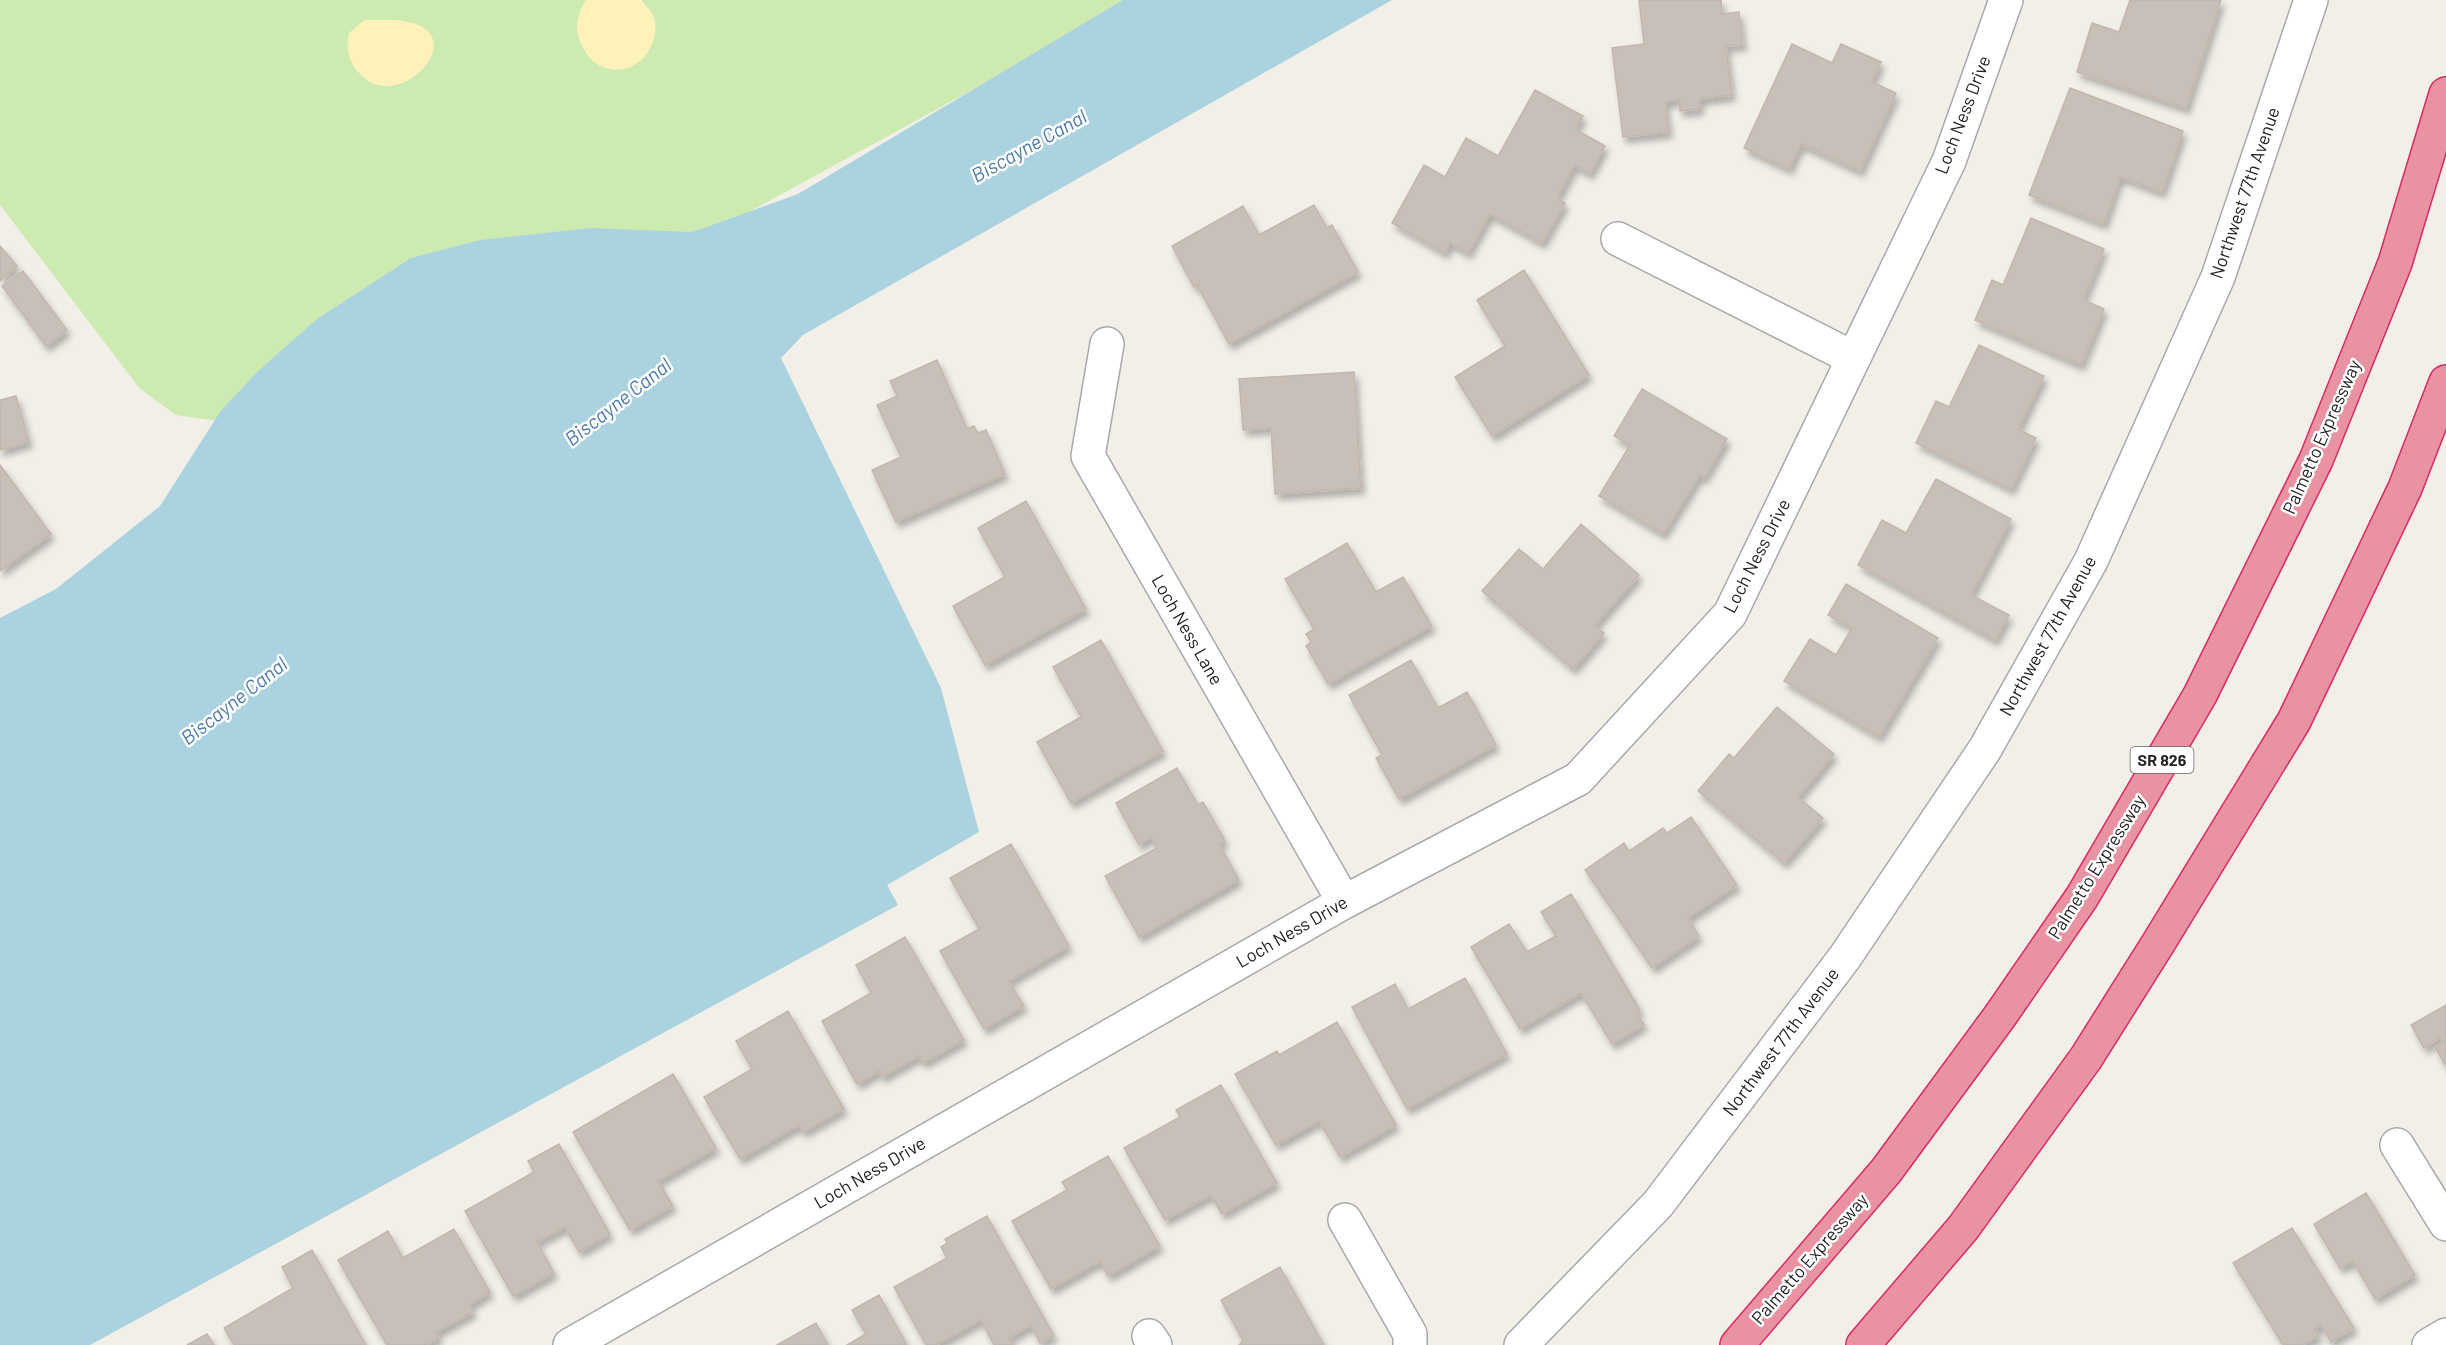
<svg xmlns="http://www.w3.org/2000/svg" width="2446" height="1345" font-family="Barlow,sans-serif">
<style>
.grass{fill:#cdebb0}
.sand{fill:#fff1ba}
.water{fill:#aad3df}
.building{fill:#c7bfb8;stroke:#c4b6ab;stroke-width:1.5;filter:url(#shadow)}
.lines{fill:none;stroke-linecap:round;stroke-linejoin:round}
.minor-casing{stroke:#a9a9a9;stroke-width:36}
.tertiary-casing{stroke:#a9a9a9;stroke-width:36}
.motorway-casing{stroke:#dc2a67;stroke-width:36}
.minor{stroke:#fff;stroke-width:33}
.tertiary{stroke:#fff;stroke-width:33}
.motorway{stroke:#e892a2;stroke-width:33}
.labels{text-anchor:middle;stroke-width:5;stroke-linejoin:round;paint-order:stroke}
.shield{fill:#fff;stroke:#646464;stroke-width:1.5}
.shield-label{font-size:16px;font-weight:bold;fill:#222}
.street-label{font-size:18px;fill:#222;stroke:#fff}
.water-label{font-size:20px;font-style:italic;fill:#4a7aab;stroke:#fff}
</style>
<defs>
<filter id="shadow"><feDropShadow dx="3.5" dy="6" stdDeviation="3" flood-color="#0004"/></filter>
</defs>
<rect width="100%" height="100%" fill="#f2efe9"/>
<path class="grass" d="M0 0H1137L648 267 257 427 176 415 140 389 0 205Z"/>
<path class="sand" d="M586 0H641C645 5 650 9 653 15 656 21 656 30 654 37 645 77 596 82 581 43 574 27 577 15 586 0Z
M365 20C382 20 399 18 416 24 466 42 398 113 361 75 348 62 346 50 349 33Z"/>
<path class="water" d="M1123 0H1392L803 335 781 358 941 688 979 832 887 885 898 905 90 1345H0V618L56 589 160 506 220 412 257 372 317 319 411 258 480 240 591 228 691 232 704 228 798 194Z"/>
<path class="building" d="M1639 0H1721L1722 14 1739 12 1743 45 1726 46 1732 95 1700 99V109L1680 111 1679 100 1665 102 1669 132 1623 137 1612 48 1644 44Z
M2130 0H2221L2186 108 2077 72 2092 23 2119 32Z
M1792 44 1832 63 1841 44 1881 62 1872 82 1896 93 1860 171 1801 144 1789 169 1744 148Z
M2070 88 2183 131 2162 192 2120 177 2104 224 2029 195Z
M1535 90 1583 116 1575 129 1605 146 1590 174 1575 165 1557 198 1565 203 1542 243 1490 214 1468 253 1450 243 1445 253 1392 223 1424 165 1445 177 1466 138 1498 156Z
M1314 205 1327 228 1332 225 1358 272 1229 344 1197 285 1194 287 1172 246 1243 206 1259 235Z
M2031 218 2104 249 2083 300 2104 309 2081 365 1975 320 1992 280 2003 285Z
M0 246 17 266 0 281Z
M1524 270 1589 375 1492 436 1455 377 1505 346 1477 300Z
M23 271 67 330 46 346 2 286Z
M1979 345 2044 376 2018 429 2036 438 2011 489 1916 443 1936 401 1949 407Z
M937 360 967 429 974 426 978 433 986 430 1005 474 896 522 872 470 901 457 877 405 897 396 890 381Z
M1354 372 1361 488 1275 494 1271 428 1243 430 1239 379Z
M1642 389 1727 439 1704 478 1700 475 1663 534 1599 496 1630 445 1614 436Z
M16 396 29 442 0 450V400Z
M0 465 51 534 0 571Z
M1936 479 2011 519 1971 595 2009 615 1995 640 1858 565 1882 520 1906 533Z
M1026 501 1086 609 985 665 953 606 1005 577 978 528Z
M1581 524 1639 575 1594 626 1604 633 1573 669 1482 591 1519 549 1543 569Z
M1347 543 1376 592 1403 577 1432 626 1328 684 1306 646 1311 642 1306 634 1314 629 1285 579Z
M1846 584 1938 638 1879 737 1784 681 1810 639 1836 655 1852 628 1828 615Z
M1101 640 1163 751 1071 803 1037 742 1081 717 1053 667Z
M1411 660 1438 708 1467 692 1496 745 1399 799 1376 758 1382 755 1349 695Z
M1777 707 1834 754 1798 797 1823 818 1784 863 1698 791 1729 754 1734 758Z
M1177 768 1198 805 1203 802 1225 841 1219 844 1239 880 1139 937 1105 876 1157 848 1151 837 1139 845 1116 803Z
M1691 817 1737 885 1688 918 1699 936 1652 968 1585 870 1624 843 1629 851 1663 828 1667 833Z
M1011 844 1069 946 1009 981 1024 1006 984 1029 940 951 979 929 950 878Z
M1571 894 1640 1010 1636 1012 1644 1025 1612 1044 1581 993 1520 1029 1471 947 1509 924 1527 952 1556 936 1541 912Z
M905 937 964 1040 923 1063 919 1056 882 1077 879 1071 857 1084 822 1021 871 993 856 965Z
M1465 978 1507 1054 1407 1109 1352 1007 1395 984 1408 1009Z
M2446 1005V1066L2435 1047 2443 1043 2440 1038 2424 1048 2411 1025Z
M788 1011 844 1109 803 1132 799 1125 740 1159 704 1097 752 1069 736 1041Z
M1337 1022 1396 1125 1340 1157 1319 1121 1276 1145 1235 1074 1277 1051 1279 1055Z
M673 1074 716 1148 658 1181 673 1206 630 1230 573 1132Z
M1221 1085 1277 1183 1222 1214 1211 1195 1165 1220 1124 1148 1180 1117 1176 1110Z
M559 1144 610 1234 579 1252 565 1227 537 1242 554 1273 513 1296 465 1211 534 1172 528 1161Z
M1108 1156 1160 1246 1108 1276 1100 1261 1051 1289 1012 1221 1067 1190 1062 1182Z
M2366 1193 2415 1275 2375 1299 2353 1261 2340 1268 2314 1224Z
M987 1216 1054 1336 1040 1343 1031 1325 1009 1338 1013 1345H994L981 1320 936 1345H926L894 1287 947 1258 941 1247 947 1243 945 1239Z
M2292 1228 2354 1328 2331 1342 2321 1325 2314 1329 2319 1336 2303 1345H2283L2233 1263Z
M454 1229 490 1292 469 1305 473 1312 435 1333 439 1338 427 1345H387L338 1260 388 1231 403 1258Z
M312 1250 366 1345H234L224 1328 293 1288 282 1267Z
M1280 1267 1324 1345H1239L1243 1341 1221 1300Z
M879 1295 907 1345H847L866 1334 852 1310Z
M816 1323 828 1345H777Z
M207 1334 214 1345H187Z"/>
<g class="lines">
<defs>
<path id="minor" d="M1618 239 1853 358
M1107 344 1088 456 1344 902
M2397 1145 2446 1224
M1345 1220 1406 1327 1410 1334V1345
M1149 1336 1155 1345
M570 1345 1344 902 1578 779 1730 614 1949 161 2006 0
M2429 1345 2446 1335"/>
<path id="tertiary" d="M1521 1345 1658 1204 1845 957 1985 749 2091 561 2218 277 2311 0"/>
<path id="motorway" d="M1737 1345 1886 1171 2000 1016 2082 897 2200 695 2316 460 2395 263 2446 94
M1863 1345 1963 1228 2086 1058 2159 942 2294 721 2405 488 2446 382"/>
</defs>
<use href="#minor" class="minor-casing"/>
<use href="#tertiary" class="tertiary-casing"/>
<use href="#motorway" class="motorway-casing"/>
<use href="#minor" class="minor"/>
<use href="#tertiary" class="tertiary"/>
<use href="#motorway" class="motorway"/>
</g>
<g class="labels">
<rect class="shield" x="2130.5" y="747" width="63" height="26" rx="4.5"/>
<g class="shield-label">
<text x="2162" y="766">SR 826</text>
</g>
<g class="street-label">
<text transform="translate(1963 115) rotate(-69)" y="6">Loch Ness Drive</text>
<text transform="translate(2245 193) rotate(-71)" y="6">Northwest 77th Avenue</text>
<text transform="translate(2322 437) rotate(-66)" y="6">Palmetto Expressway</text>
<text transform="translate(1757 556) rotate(-63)" y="6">Loch Ness Drive</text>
<text transform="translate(1187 630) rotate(60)" y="6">Loch Ness Lane</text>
<text transform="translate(2048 636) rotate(-61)" y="6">Northwest 77th Avenue</text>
<text transform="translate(2097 867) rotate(-58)" y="6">Palmetto Expressway</text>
<text transform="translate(1292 932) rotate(-30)" y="6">Loch Ness Drive</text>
<text transform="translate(1781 1042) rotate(-53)" y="6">Northwest 77th Avenue</text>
<text transform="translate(870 1173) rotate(-30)" y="6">Loch Ness Drive</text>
<text transform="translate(1810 1259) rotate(-49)" y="6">Palmetto Expressway</text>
</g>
<g class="water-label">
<text transform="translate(1029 146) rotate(-29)" y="7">Biscayne Canal</text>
<text transform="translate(618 402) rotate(-38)" y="7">Biscayne Canal</text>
<text transform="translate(234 701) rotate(-38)" y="7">Biscayne Canal</text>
</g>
</g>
</svg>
